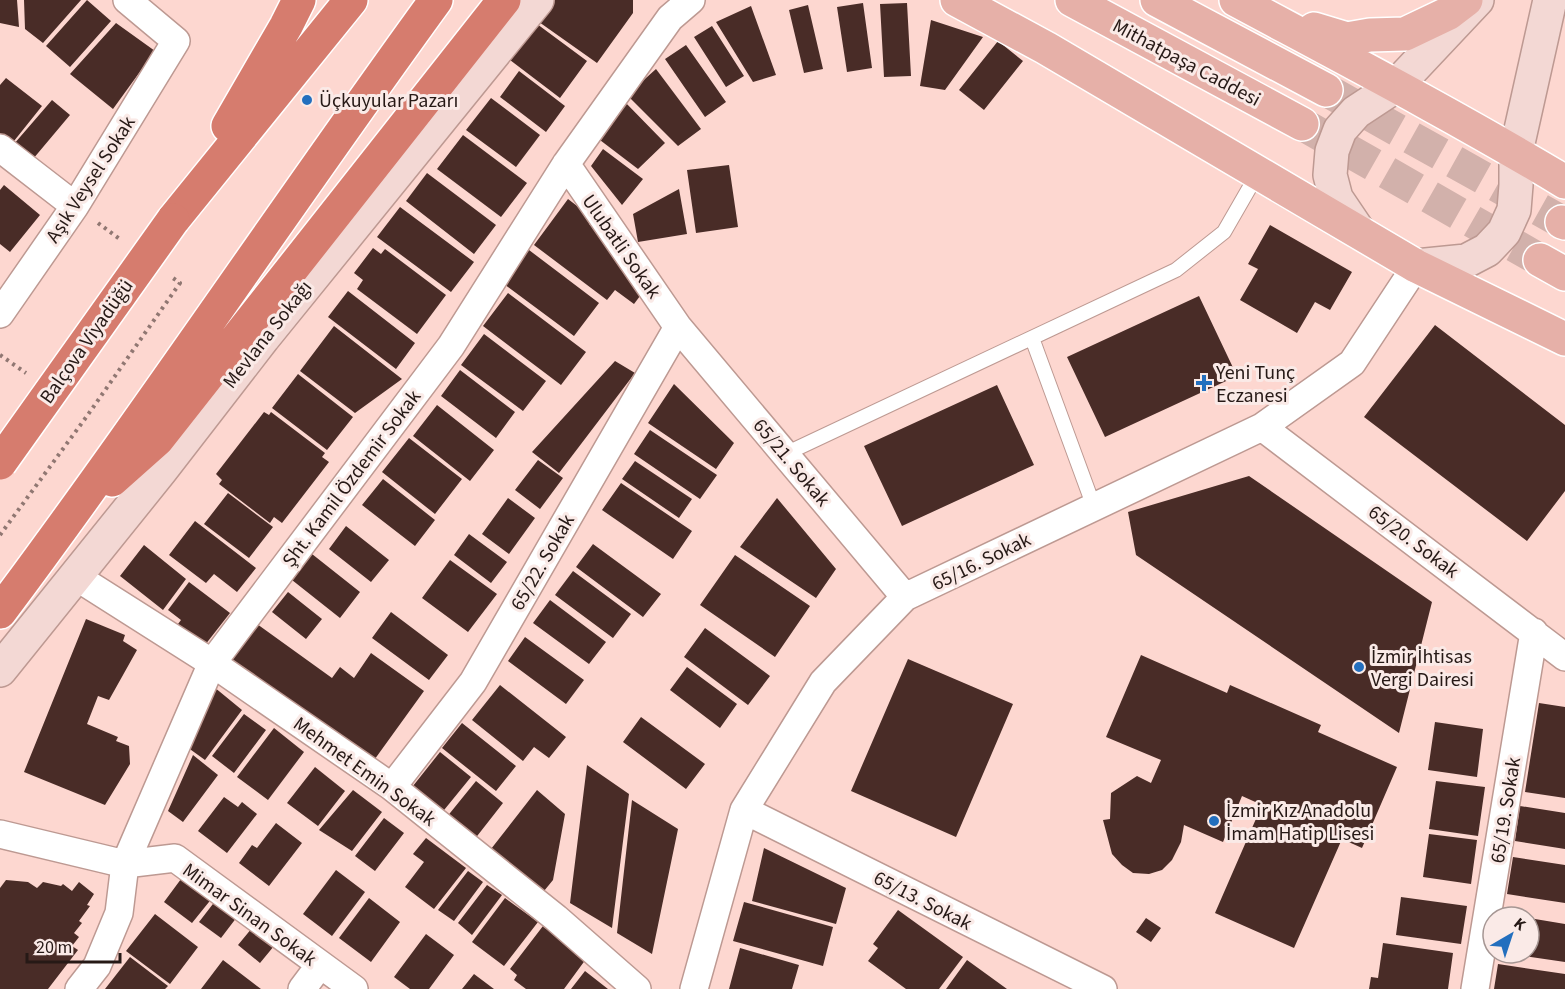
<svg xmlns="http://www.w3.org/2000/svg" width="1565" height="989" font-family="'Source Sans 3',sans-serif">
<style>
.building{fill:#492c27}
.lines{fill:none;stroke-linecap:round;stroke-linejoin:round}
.primary-tunnel{stroke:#d2b1ab;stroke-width:33;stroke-dasharray:33 16;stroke-linecap:butt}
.lane-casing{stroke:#bd9992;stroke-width:16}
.street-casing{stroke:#bd9992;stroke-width:30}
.secondary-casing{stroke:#bd9992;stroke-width:36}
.primary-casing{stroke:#fff;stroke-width:36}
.highway-casing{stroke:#fff;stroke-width:36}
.path{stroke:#907772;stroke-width:4;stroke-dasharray:3 4.5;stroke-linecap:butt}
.lane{stroke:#fff;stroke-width:14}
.street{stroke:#fff;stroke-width:27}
.secondary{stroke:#f3d8d4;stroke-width:33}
.primary{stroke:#e6b0a8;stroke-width:33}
.highway{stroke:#d67c6e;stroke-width:33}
.highway-bridge-casing{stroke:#fff;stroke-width:36;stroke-linecap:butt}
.highway-bridge{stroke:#d67c6e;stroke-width:33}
.poi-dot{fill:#236fbe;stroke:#faeae7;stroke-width:2}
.labels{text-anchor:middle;stroke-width:6;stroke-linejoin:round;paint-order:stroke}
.street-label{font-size:20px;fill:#261916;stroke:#faeae7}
.poi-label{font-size:20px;fill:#261916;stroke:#faeae7;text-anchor:start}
</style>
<rect width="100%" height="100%" fill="#fdd7d0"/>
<path class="building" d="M0 0H17L19 27 0 23Z
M24 0H81L43 43 25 29Z
M87 0 111 21 70 67 46 46Z
M555 0H633V13L597 63 539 22Z
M863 3 872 68 847 72 837 7Z
M907 3 911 76 884 77 880 4Z
M808 5 823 69 804 73 789 10Z
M751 6 776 75 753 82 716 22Z
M931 20 983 37 945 90 920 86Z
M116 23 155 51 113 109 70 74Z
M537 24 587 61 560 98 510 60Z
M712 26 744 76 726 87 694 37Z
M998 41 1023 61 984 110 959 90Z
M686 45 726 102 705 117 665 59Z
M656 69 701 129 678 146 627 95Z
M519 71 565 106 546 132 500 97Z
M6 78 42 106 6 151 0 146V85Z
M491 98 540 135 516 167 466 130Z
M52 100 70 115 33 159 14 144Z
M624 101 665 143 638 169 596 137Z
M463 135 527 183 501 217 437 169Z
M603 149 643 179 622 205 591 166Z
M729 165 738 227 696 233 687 170Z
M427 173 496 225 474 254 406 201Z
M4 185 40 215 10 252 0 244V190Z
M679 189 687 234 638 242 633 214Z
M568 199 594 219 589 224 624 250 646 288 634 304 615 290 607 300 534 245Z
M400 207 474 262 451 292 377 237Z
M1270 225 1352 272 1330 310 1315 302 1297 333 1240 300 1258 269 1248 264Z
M373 248 381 254 385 249 446 295 417 334 357 289 363 280 354 273Z
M529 250 599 303 574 336 504 284Z
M348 291 415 343 396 369 328 317Z
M508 293 586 352 561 385 483 326Z
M1199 296 1237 376 1105 437 1067 357Z
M1435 325 1565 425V491L1527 541 1364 417Z
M334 326 402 379 355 413 300 371Z
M484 334 546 381 523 411 461 365Z
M615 361 635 373 559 473 532 452Z
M460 370 515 412 496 438 441 396Z
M298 374 353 417 327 450 272 408Z
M674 384 734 443 716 469 648 423Z
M997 385 1034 465 902 526 864 446Z
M437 405 494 450 470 481 413 436Z
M264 412 269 415 271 412 325 453 322 457 329 462 282 523 274 517 270 523 219 484 222 480 216 474Z
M650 430 717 475 700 499 634 454Z
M409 438 462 479 435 514 382 472Z
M538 460 563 478 540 509 515 490Z
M635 461 692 499 679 518 622 479Z
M1249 476 1432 602 1399 733 1136 555 1128 512Z
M383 479 435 520 415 546 362 505Z
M621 483 692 531 673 559 602 510Z
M228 493 273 527 249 558 204 524Z
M508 498 535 518 509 554 482 534Z
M777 498 836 569 816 598 740 547Z
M195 521 256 568 237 592 214 574 206 583 169 555Z
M346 526 389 560 371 582 329 549Z
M469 534 507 562 491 583 454 555Z
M593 544 661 594 643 617 576 567Z
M144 545 186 579 163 610 120 576Z
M312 554 360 592 340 618 292 580Z
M735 555 810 606 775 657 700 605Z
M450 560 497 594 468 632 422 598Z
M573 571 631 614 613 638 555 595Z
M189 582 230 613 205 645 178 624 181 620 168 610Z
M288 592 322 619 306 639 272 612Z
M550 600 606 642 589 664 533 623Z
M391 612 448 655 429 680 372 638Z
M86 619 125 635 123 641 137 650 109 700 98 696 87 724 118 737 116 741 129 746 130 764 105 805 24 772Z
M257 624 332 678 340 667 354 678 371 653 424 691 372 763 230 661Z
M705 628 770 676 748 705 684 657Z
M525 637 584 680 566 704 508 661Z
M1141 655 1227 693 1230 685 1321 725 1318 732 1397 767 1362 848 1342 839 1294 948 1215 913 1262 805 1242 796 1223 842 1184 825 1181 842 1172 860 1162 870 1149 874 1133 873 1122 865 1112 854 1103 820 1110 819 1111 793 1137 776 1151 783 1161 760 1106 737Z
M908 659 1013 704 956 837 851 791Z
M687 667 737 704 720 728 670 690Z
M500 685 566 737 549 758 534 747 523 761 472 720Z
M214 687 242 710 205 760 187 747Z
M1539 703 1565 707V798L1525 792Z
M244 714 266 730 234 773 212 756Z
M641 717 705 764 686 789 623 742Z
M1435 722 1483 729 1477 777 1428 770Z
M462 723 516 766 496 791 442 748Z
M274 728 304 752 268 800 237 777Z
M440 752 471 777 440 815 409 791Z
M193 755 218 775 183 822 168 811Z
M587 765 629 794 612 928 570 903Z
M315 767 345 791 318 826 287 803Z
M476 781 503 803 474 840 446 818Z
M1436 781 1485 787 1478 836 1429 829Z
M353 790 382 812 352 851 319 830Z
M537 790 565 814 553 880 544 891 491 849Z
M224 797 238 807 242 802 257 814 227 853 198 831Z
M632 800 678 829 652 954 617 933Z
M1520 806 1565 813V849L1515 841Z
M384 818 404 833 375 871 355 856Z
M276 823 302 843 269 886 239 863 252 845 257 848Z
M1429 834 1477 840 1471 884 1423 877Z
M426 838 466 868 434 909 405 887 424 862 413 854Z
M764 848 846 888 836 924 752 901Z
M1513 857 1565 865V903L1507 894Z
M336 870 365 892 332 936 303 914Z
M468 871 483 882 454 921 438 910Z
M184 875 213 897 192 923 164 902Z
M6 880 28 882 37 888 43 882 61 886 63 884 72 891 79 882 94 894 87 905 90 906 79 921 82 923 74 933 79 937 72 946 78 950 48 989H0V888Z
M487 885 502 895 472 935 458 923Z
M1401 897 1467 906 1461 944 1396 935Z
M369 898 400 922 371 962 339 938Z
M505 898 538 922 504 966 472 942Z
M216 900 237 917 221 938 199 922Z
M744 902 833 927 823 966 733 941Z
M898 910 963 957 939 989H906L868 961 878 948 873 944Z
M155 914 198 947 170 984 126 951Z
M1146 918 1161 928 1151 942 1136 932Z
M1529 918 1565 924V962L1511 954 1529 953Z
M543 926 586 959 564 989H526L514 980 517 975 510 969Z
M252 928 274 946 260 963 238 945Z
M426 934 454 955 429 989H410L394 977Z
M1383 943 1453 953 1448 989H1369L1371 977 1378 978Z
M740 948 799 965 792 989H729Z
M130 957 168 986 165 989H105Z
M223 960 261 989H201Z
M967 960 1007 989H946Z
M1498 964 1565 974V989H1494Z
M585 971 608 989H571Z
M474 974 494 989H462Z"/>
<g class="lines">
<path class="primary-tunnel" d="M1326 90 1562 222
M1302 124 1540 260"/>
<defs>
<path id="lane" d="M1032 338 1094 507
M785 454 1176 270 1224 232 1258 173"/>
<path id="street" d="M0 148 75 206
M566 164 678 327 905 597
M0 314 75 206 176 41 127 0
M1262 427 1565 657
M75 576 212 663 392 787 556 918 637 989
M392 787 473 682 678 327
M744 810 1103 989
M0 834 125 864 175 858 354 989
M79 989 97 966 119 913 125 864 212 663 451 346 566 164 670 18 691 0
M302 989 320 965
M694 989 744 810 823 682 905 597 1262 427 1352 363 1416 266
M1475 989 1534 632"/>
<path id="secondary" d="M1359 232 1336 198 1330 175 1332 151 1340 130 1356 112 1397 85 1477 0
M1416 266 1466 261 1487 250 1504 232 1514 210 1516 185V152L1550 0
M0 670 161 470 263 338 537 0"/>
<path id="primary" d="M957 0 1046 48 1416 266 1565 339
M1072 0 1302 124
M1157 0 1326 90
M1236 0C1346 59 1457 117 1565 182
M1314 29 1347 39 1370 35 1405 34 1449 13 1466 0
M1562 222 1565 223
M1540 260 1565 274"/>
<path id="highway" d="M228 126 286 26 299 0
M173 220 351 0
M112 480 157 440 504 0
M0 612C150 411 289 202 436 0"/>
</defs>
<use href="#lane" class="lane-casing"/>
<use href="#street" class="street-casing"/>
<use href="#secondary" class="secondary-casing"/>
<use href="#primary" class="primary-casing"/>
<use href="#highway" class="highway-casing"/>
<path class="path" d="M98 223 121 240
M0 355 26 373
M0 535 87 416 180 283 170 276"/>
<use href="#lane" class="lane"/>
<use href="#street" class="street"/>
<use href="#secondary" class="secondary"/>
<use href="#primary" class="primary"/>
<use href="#highway" class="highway"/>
<defs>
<path id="highway-bridge" d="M0 463 173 220"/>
</defs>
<use href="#highway-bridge" class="highway-bridge-casing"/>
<use href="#highway-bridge" class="highway-bridge"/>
</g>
<g class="poi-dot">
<circle cx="307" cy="100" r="6"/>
<path d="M1201 374h6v6h6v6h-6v6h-6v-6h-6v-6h6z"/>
<circle cx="1359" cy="667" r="6"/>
<circle cx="1214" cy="821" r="6"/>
</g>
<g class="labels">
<g class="street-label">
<text transform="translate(1187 62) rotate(28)" y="7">Mithatpaşa Caddesi</text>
<text transform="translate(90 179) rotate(-57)" y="7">Aşık Veysel Sokak</text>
<text transform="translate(622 246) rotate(55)" y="7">Ulubatli Sokak</text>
<text transform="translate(267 334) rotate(-52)" y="7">Mevlana Sokağı</text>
<text transform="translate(86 341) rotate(-55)" y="7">Balçova Viyadüğü</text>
<text transform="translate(792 462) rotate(50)" y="7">65/21. Sokak</text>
<text transform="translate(351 478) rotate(-53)" y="7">Şht. Kamil Özdemir Sokak</text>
<text transform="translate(1414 541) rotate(37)" y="7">65/20. Sokak</text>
<text transform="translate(981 561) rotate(-26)" y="7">65/16. Sokak</text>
<text transform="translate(542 562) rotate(-60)" y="7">65/22. Sokak</text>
<text transform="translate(365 771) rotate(36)" y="7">Mehmet Emin Sokak</text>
<text transform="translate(1505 810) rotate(-81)" y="7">65/19. Sokak</text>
<text transform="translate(923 900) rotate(27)" y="7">65/13. Sokak</text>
<text transform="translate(250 914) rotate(36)" y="7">Mimar Sinan Sokak</text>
</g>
<g class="poi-label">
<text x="319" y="107">Üçkuyular Pazarı</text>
<text x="1216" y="379">Yeni Tunç<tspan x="1216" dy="23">Eczanesi</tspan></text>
<text x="1371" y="663">İzmir İhtisas<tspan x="1371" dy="23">Vergi Dairesi</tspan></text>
<text x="1226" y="817">İzmir Kız Anadolu<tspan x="1226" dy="23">İmam Hatip Lisesi</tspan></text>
</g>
</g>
<g transform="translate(1511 935) rotate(39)"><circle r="28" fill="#faeae7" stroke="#a59693" stroke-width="1.5"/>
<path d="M0-4.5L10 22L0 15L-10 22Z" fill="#236fbe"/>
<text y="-9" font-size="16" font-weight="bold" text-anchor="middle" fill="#261916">K</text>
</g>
<path d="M27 953v9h93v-9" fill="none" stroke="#261916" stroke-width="3"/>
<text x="36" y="953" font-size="18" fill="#261916" stroke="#faeae7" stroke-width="4.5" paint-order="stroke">20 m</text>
</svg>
